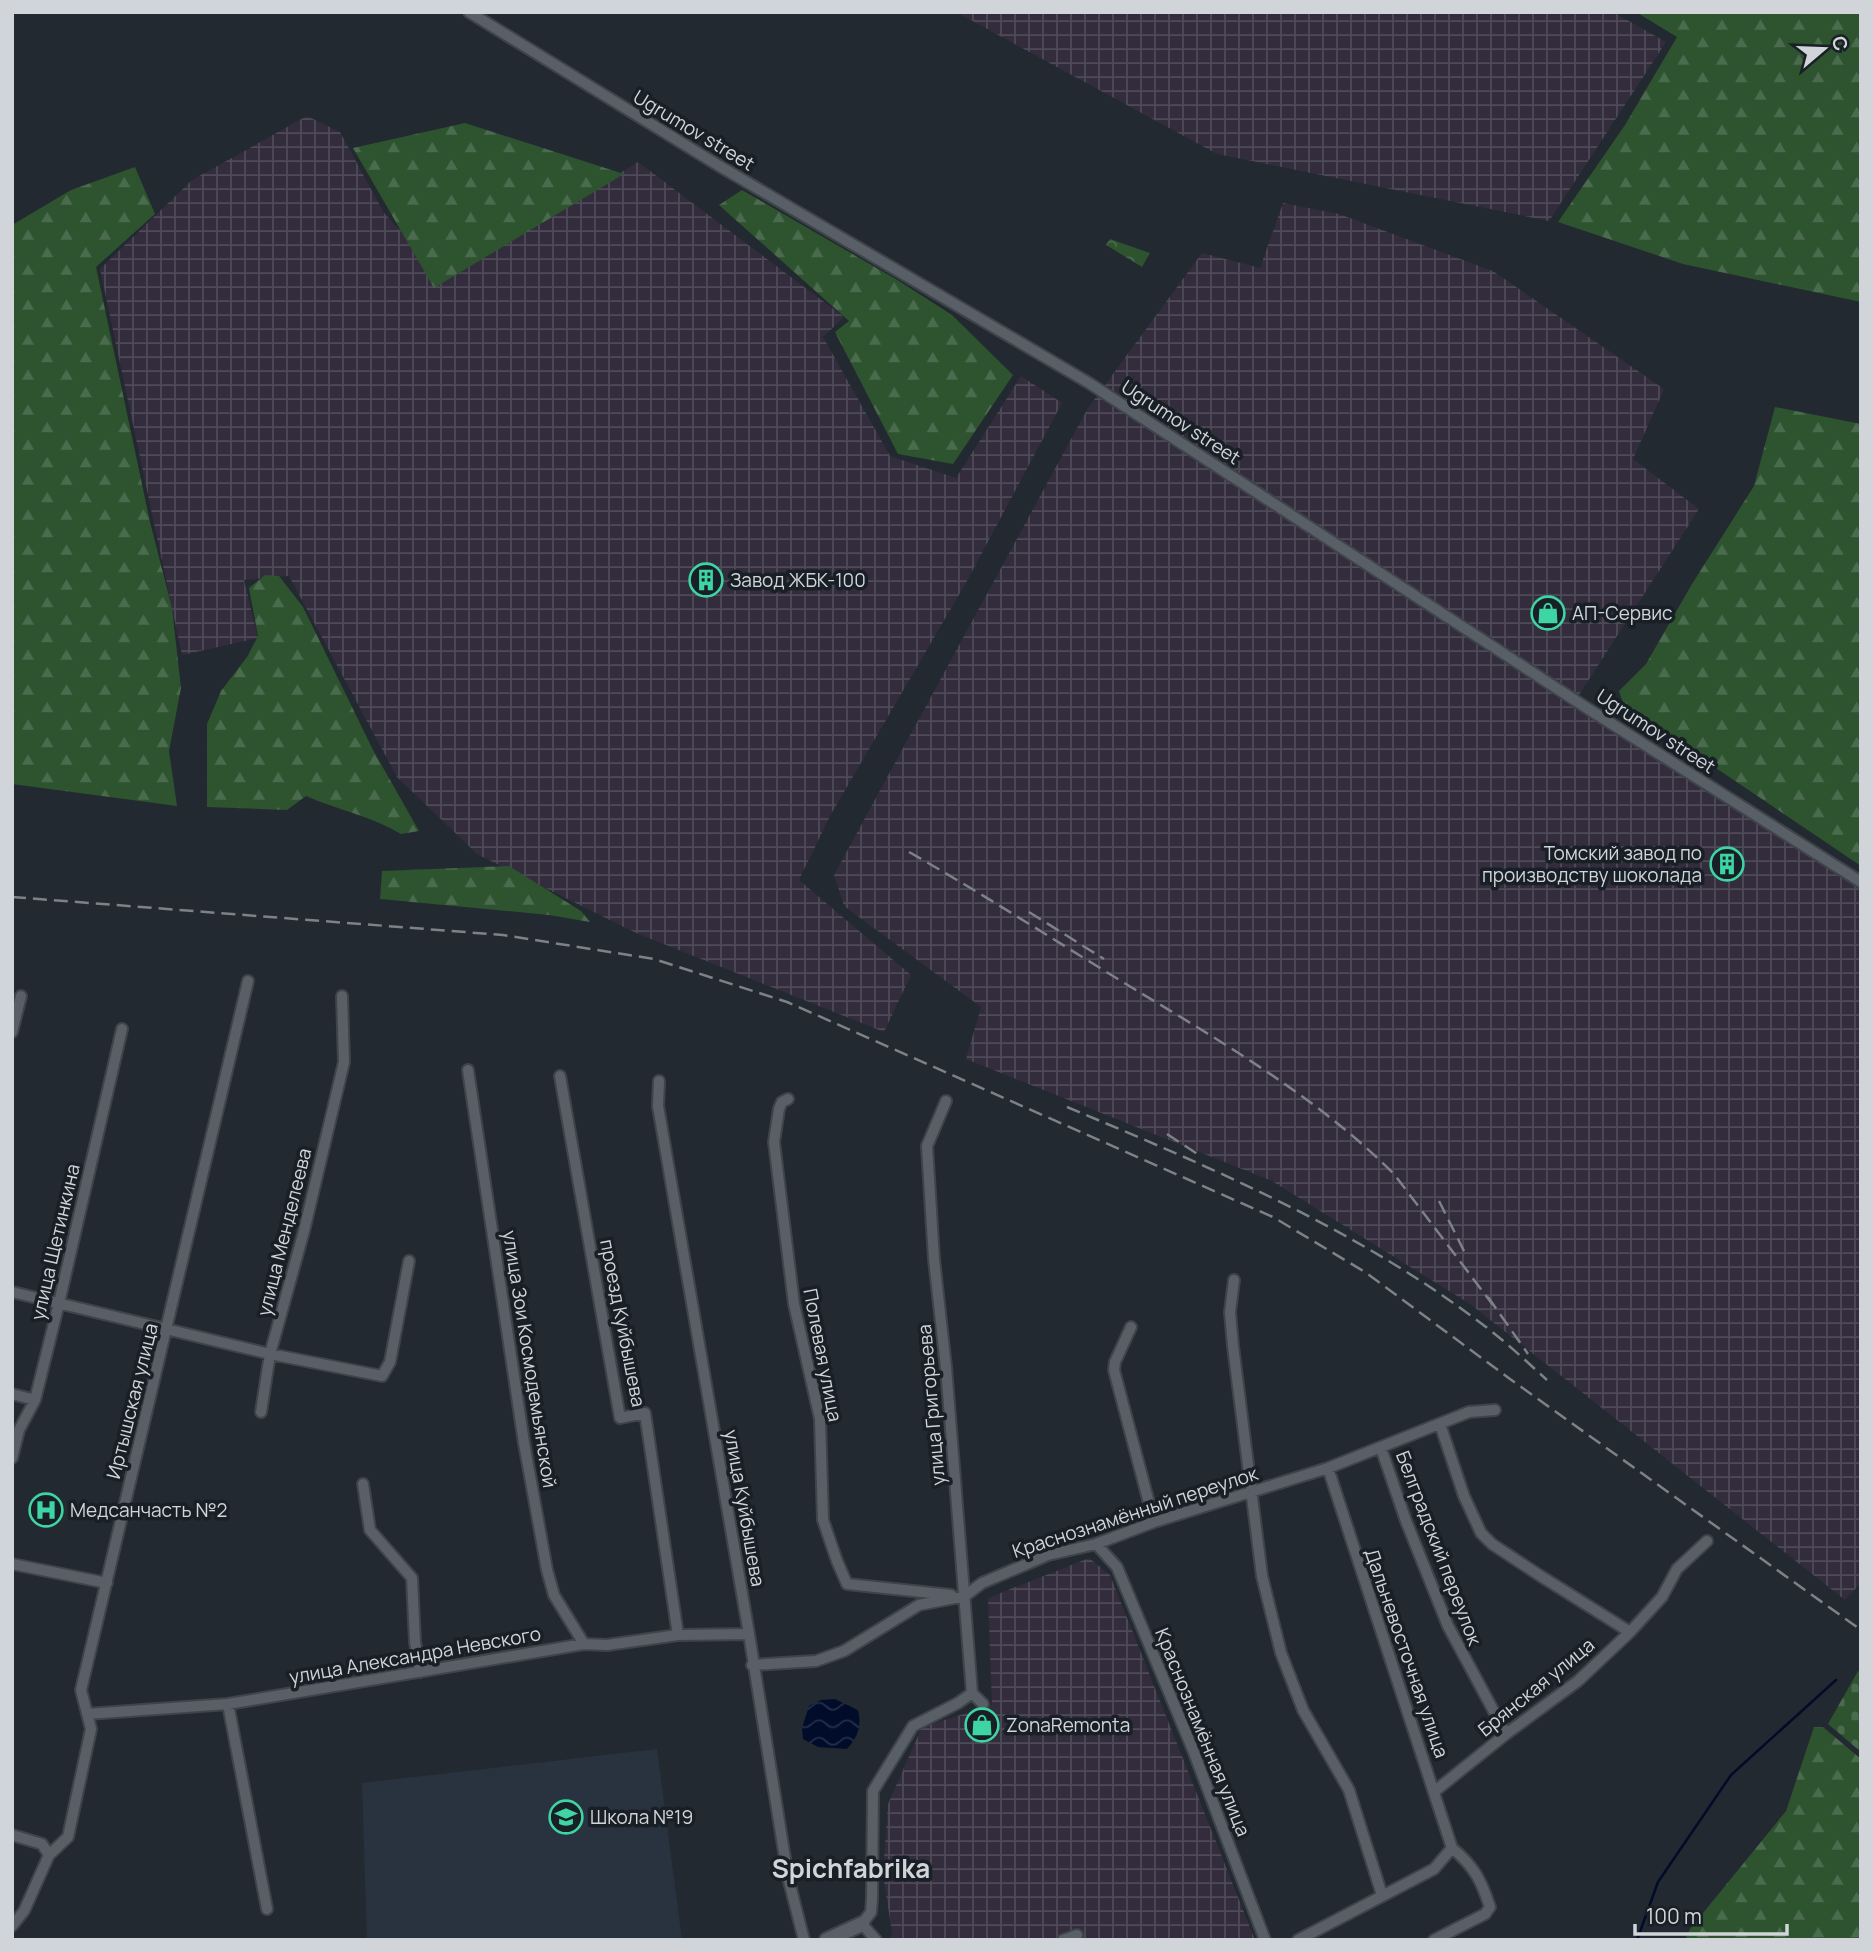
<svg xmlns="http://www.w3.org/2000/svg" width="1873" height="1952" font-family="Manrope,sans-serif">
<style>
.built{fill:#29333f}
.industrial{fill:url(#industrial-grid)}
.forest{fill:url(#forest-firs)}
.cemetery{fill:url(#cemetery-stones)}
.park{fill:url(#park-crowns)}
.water{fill:url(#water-waves)}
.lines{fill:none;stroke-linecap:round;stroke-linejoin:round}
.stream{stroke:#000c2a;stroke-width:2.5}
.minor-casing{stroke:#3f444a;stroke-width:14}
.tertiary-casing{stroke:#3f444a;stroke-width:18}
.minor{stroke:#585f67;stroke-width:10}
.tertiary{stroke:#585f67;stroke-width:14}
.rail{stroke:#7d8287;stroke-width:2.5;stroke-dasharray:14 7;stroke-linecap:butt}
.labels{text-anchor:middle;stroke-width:7;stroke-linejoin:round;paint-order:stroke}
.street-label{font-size:19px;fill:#d1d5d9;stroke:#191f26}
.poi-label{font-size:19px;fill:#d1d5d9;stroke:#191f26;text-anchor:start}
.district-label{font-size:26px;font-weight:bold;fill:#d1d5d9;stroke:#191f26}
</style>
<defs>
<pattern id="industrial-grid" width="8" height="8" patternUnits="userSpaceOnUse" patternTransform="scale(1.75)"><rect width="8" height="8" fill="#322c3c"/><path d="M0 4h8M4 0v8" fill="none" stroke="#4f4a58"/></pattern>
<pattern id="forest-firs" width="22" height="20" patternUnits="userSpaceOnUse" patternTransform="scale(1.75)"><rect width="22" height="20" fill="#2d532f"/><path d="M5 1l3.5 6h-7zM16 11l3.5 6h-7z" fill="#4a6b4d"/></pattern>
<pattern id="cemetery-stones" width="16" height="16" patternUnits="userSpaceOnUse" patternTransform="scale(1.75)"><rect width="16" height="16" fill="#2d532f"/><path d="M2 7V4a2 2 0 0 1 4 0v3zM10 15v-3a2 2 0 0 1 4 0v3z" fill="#4a6b4d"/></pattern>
<pattern id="park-crowns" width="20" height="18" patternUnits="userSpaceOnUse" patternTransform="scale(1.75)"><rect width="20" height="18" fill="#2d532f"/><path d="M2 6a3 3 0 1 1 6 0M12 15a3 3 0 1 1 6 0" fill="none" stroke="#4a6b4d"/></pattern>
<pattern id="water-waves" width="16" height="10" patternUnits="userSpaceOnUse" patternTransform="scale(1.75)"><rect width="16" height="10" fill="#000c2a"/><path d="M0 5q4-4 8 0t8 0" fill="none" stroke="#242e48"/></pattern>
</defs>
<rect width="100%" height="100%" fill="#232930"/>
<path class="built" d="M657 1749 682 1940H367L362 1783Z"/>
<path class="industrial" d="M956 12H1613L1666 42 1549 221 1217 154Z
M307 116 340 132 384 213 444 279 638 162 844 317 823 337 890 456 956 478 1021 376 1062 403 967 581 830 816 799 880 911 975 884 1032 636 933 477 854 397 777 289 576 244 580 258 638 182 655 100 269 192 180Z
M1283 203 1339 214 1493 271 1664 389 1633 459 1699 509 1579 695 1593 712 1861 889V1583L1845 1600 1470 1304 1272 1181 966 1059 981 1007 844 906 834 875 1088 408 1202 253 1260 268Z
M1089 1558 1110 1575 1255 1940H890L892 1932 883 1875 888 1804 922 1727 992 1705 988 1598Z"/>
<path class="forest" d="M1636 12H1861V302L1683 264 1558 222 1625 125 1677 37Z
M465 123 624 174 434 288 353 148Z
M135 167 155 214 96 267 150 522 172 608 181 688 169 751 177 806 12 784V225L71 190Z
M742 190 899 281 952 315 1013 375 953 464 898 454 835 332 849 321 719 205Z
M1775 407 1861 424V866L1624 706 1619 691 1646 664 1692 584 1754 486Z
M265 575 279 576 303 607 373 750 419 831 401 834C371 816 338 810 306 796L287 810 207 807V724L221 691 247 657 258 636 249 588Z
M509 866 581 911 590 922 549 915 380 899 382 871Z
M1814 1727H1823L1861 1759V1940H1685L1690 1929 1786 1811Z"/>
<path class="cemetery" d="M1858 1671 1861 1673V1752L1828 1724Z"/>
<path class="park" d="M1110 239 1150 253 1142 267 1106 245Z"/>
<path class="water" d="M835 1699 858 1710C862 1726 858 1737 847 1749L818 1747 803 1739 802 1728 809 1706 821 1700Z"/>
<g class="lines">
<path class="stream" d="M1637 1940 1658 1882 1731 1775 1836 1680"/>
<defs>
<path id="minor" d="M469 12 721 167 1089 383 1593 712 1861 882
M12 1032 21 996
M468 1070 524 1443 547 1570 554 1595 584 1644
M560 1076 620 1418 645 1413 678 1635
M659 1081 658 1106 749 1634 788 1877 804 1940
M788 1099 782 1102 779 1109 774 1142 794 1304 820 1419 823 1520 837 1561 847 1584 951 1595
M946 1101 927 1146 934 1259 946 1367 972 1693 983 1704
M1234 1280 1230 1312 1233 1346 1262 1576 1281 1653 1303 1710 1349 1790 1382 1895
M12 1292 270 1354 382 1376 390 1362 409 1261
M1131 1327 1115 1362 1114 1370 1154 1522
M12 1394 35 1400
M261 1412 270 1354 304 1231 344 1062 342 996
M1440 1424 1464 1496 1481 1533 1492 1544 1539 1575 1630 1632
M1381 1448 1406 1521 1448 1626 1506 1734
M12 1458 19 1430 35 1400 59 1303 122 1029
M1328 1468 1452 1848
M363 1484 370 1530 412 1578 415 1642 420 1672
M1096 1544 1117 1567 1193 1750 1265 1940
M12 1564 107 1583
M752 1665 816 1661 844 1651 919 1605 965 1596 982 1583 1048 1555 1096 1544 1154 1522 1328 1468 1469 1412 1495 1410
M228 1704 267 1909
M87 1714 228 1704 584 1644 607 1645 678 1635 749 1634
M1435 1791 1506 1734 1578 1681 1630 1632 1662 1597 1677 1569 1707 1541
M12 1835 42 1844 49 1855
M12 1926 24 1911 49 1855 68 1837 91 1729 81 1690 248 981
M876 1940 862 1924 871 1912 872 1899 873 1791 913 1726 958 1703 972 1693
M1063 1940 1077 1935
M1298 1940 1434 1869 1452 1848
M1434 1940 1485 1914 1490 1907C1481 1880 1474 1866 1452 1848"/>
<path id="tertiary" d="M827 1940 862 1924"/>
</defs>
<use href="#minor" class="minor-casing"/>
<use href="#tertiary" class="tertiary-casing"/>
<use href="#minor" class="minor"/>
<use href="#tertiary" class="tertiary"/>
<path class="rail" d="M909 852C983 894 1054 940 1126 984 1220 1041 1316 1096 1394 1174L1493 1305
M12 897 503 935 654 959 787 1002 1273 1217 1365 1272 1510 1379 1861 1630
M1029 912 1104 959
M1067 1107C1210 1167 1357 1229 1482 1324 1505 1341 1526 1361 1547 1380
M1167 1134 1199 1155
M1439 1201 1467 1257
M1488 1297 1528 1354"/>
</g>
<defs>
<symbol id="building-ring" viewBox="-11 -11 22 22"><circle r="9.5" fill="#191f26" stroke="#3ed4a3" stroke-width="1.5"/><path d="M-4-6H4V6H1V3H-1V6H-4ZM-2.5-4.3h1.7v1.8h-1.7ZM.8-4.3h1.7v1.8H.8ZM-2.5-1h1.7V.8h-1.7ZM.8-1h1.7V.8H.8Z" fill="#3ed4a3"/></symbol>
<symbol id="shop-ring" viewBox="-11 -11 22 22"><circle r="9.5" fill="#191f26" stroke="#3ed4a3" stroke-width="1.5"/><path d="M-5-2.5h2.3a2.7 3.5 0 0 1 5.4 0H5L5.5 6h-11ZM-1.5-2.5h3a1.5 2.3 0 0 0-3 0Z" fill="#3ed4a3"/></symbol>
<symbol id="hospital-ring" viewBox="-11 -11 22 22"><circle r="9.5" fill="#191f26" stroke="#3ed4a3" stroke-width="1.5"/><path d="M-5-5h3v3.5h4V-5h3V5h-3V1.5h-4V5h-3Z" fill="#3ed4a3"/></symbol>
<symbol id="school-ring" viewBox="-11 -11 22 22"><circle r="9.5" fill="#191f26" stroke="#3ed4a3" stroke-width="1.5"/><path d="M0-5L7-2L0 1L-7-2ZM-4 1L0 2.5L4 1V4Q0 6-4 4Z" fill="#3ed4a3"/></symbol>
</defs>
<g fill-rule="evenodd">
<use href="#building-ring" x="687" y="561" width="38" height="38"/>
<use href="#shop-ring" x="1529" y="594" width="38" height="38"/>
<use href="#building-ring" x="1708" y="845" width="38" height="38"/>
<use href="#hospital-ring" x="27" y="1491" width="38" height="38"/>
<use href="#shop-ring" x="963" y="1706" width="38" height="38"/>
<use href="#school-ring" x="547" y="1798" width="38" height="38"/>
</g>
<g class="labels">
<g class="street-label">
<text transform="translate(694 130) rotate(31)" y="7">Ugrumov street</text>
<text transform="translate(1181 422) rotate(33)" y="7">Ugrumov street</text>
<text transform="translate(1656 731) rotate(33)" y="7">Ugrumov street</text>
<text transform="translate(284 1232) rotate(-76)" y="7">улица Менделеева</text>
<text transform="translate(55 1242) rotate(-77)" y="7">улица Щетинкина</text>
<text transform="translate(623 1323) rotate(79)" y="7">проезд Куйбышева</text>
<text transform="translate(823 1355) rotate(79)" y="7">Полевая улица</text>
<text transform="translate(530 1359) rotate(81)" y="7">улица Зои Космодемьянской</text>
<text transform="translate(132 1401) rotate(-76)" y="7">Иртышская улица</text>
<text transform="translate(931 1405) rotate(-95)" y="7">улица Григорьева</text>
<text transform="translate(745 1508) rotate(80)" y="7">улица Куйбышева</text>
<text transform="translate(1135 1512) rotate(-18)" y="7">Краснознамённый переулок</text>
<text transform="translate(1439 1548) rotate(69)" y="7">Белградский переулок</text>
<text transform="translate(1407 1653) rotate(71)" y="7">Дальневосточная улица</text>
<text transform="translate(415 1655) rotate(-10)" y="7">улица Александра Невского</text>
<text transform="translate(1536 1687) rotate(-39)" y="7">Брянская улица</text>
<text transform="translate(1203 1732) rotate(68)" y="7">Краснознамённая улица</text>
</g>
<g class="poi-label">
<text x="730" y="587">Завод ЖБК-100</text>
<text x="1572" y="620">АП-Сервис</text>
<text x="1702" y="860" text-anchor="end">Томский завод по<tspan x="1702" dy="22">производству шоколада</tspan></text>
<text x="70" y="1517">Медсанчасть №2</text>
<text x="1006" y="1732">ZonaRemonta</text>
<text x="590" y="1824">Школа №19</text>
</g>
<g class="district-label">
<text x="851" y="1878">Spichfabrika</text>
</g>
</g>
<rect width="1873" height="1952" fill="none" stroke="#d1d5d9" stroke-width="28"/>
<g transform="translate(1824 49) rotate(71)" stroke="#191f26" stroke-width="5" paint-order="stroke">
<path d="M0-5L12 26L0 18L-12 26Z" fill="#d1d5d9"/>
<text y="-10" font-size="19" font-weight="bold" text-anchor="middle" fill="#d1d5d9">С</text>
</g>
<path d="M1635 1924v10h152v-10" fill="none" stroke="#d1d5d9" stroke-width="3.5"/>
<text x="1646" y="1924" font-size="21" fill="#d1d5d9" stroke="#191f26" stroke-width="5" paint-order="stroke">100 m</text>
</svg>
